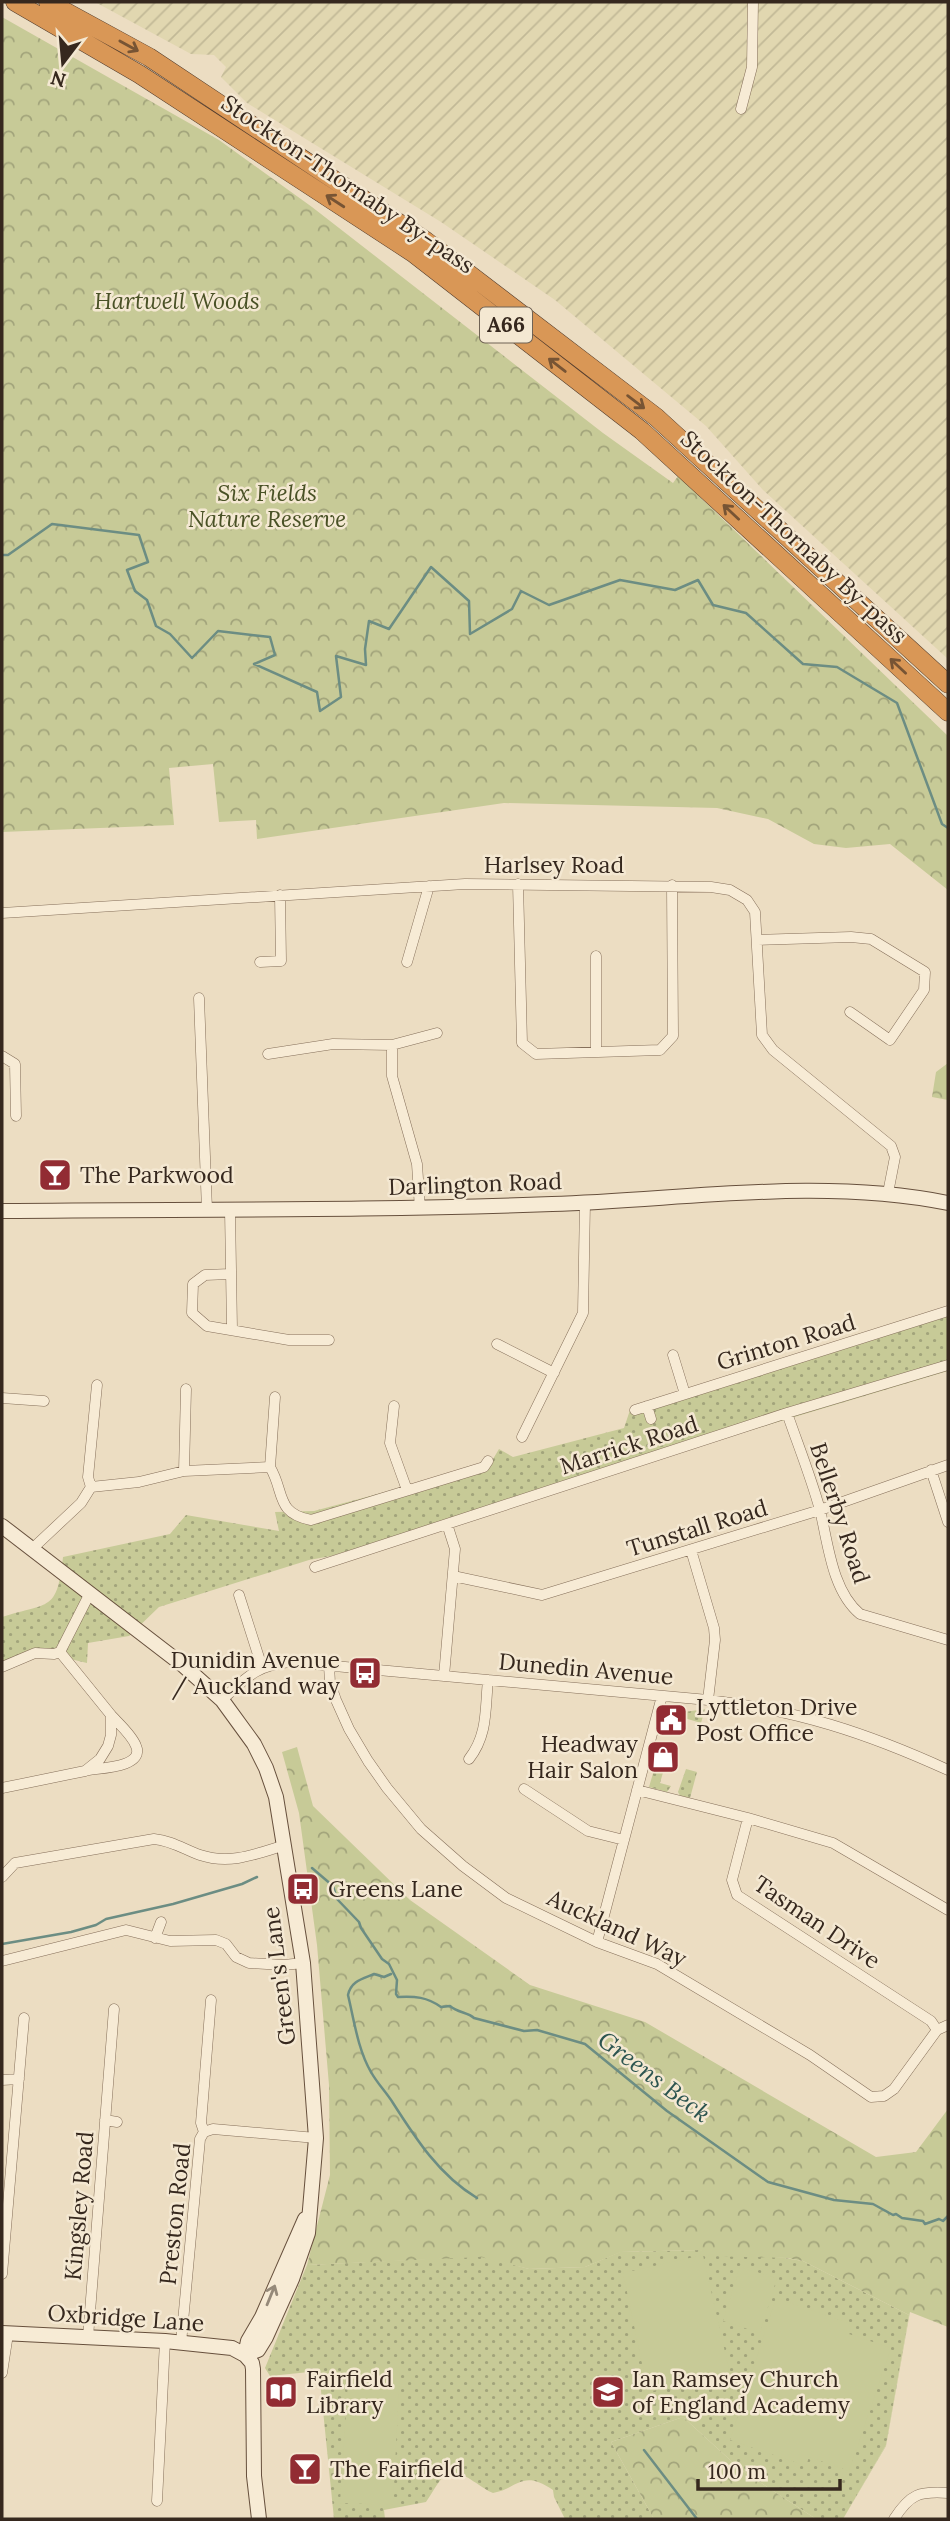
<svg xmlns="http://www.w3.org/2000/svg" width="950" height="2521" font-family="Lora,serif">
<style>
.farmland{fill:url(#farmland-furrows)}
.grass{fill:url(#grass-dots)}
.forest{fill:url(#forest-crowns)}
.garden{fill:#c7ca97}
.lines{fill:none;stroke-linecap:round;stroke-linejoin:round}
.stream{stroke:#6c8d83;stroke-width:2.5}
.street-casing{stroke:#856f5a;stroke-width:11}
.secondary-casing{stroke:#67503d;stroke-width:16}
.highway-casing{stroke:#533d2e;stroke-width:19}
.street{stroke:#f7ebd5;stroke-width:10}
.secondary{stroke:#f7ebd5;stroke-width:14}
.highway{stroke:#d99756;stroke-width:18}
.oneway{stroke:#775434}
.oneway2{stroke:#968a7a}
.labels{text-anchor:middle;stroke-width:5;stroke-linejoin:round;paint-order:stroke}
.shield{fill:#f4e8d2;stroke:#6f6254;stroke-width:2}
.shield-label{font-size:21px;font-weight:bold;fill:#36281e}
.street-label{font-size:23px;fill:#36281e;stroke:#f4e8d2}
.park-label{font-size:23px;font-style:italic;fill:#495125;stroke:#f4e8d2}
.poi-label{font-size:23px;fill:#36281e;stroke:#f4e8d2;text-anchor:start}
.water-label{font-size:24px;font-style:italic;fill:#2d5550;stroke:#f4e8d2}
</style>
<defs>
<pattern id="farmland-furrows" width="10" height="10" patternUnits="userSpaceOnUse" patternTransform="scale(1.75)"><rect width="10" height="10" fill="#e1d7b0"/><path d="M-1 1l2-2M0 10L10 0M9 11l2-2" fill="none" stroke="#c2b997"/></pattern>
<pattern id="grass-dots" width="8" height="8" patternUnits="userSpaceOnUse" patternTransform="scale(1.75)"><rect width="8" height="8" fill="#c7ca97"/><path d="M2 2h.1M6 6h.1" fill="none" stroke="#a2a47b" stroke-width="1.8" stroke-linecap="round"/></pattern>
<pattern id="forest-crowns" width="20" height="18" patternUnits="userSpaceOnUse" patternTransform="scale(1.75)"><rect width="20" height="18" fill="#c7ca97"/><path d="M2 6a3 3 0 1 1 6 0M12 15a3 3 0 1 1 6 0" fill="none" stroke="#a2a47b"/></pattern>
</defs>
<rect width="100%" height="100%" fill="#ecddc2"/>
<path class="farmland" d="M95 2H948V659L763 490 706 426 555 300 441 222 247 103 221 77 226 67 214 55 191 54Z"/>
<path class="grass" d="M948 1308V1371L331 1556 309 1560 159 1607 129 1636 88 1643 87 1663 45 1653 2 1669V1617C50 1602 57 1612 63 1557L170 1534 186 1515 279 1531 275 1512 314 1511 490 1464 499 1449 513 1457 624 1428 630 1410Z
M705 1709 701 1723 671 1714Z
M657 1760 666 1762 660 1783 671 1786 667 1792 649 1787Z
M686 1769 697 1772 690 1798 680 1796 678 1792Z
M700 2250 785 2258 803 2261 909 2315 886 2445 843 2519H816L740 2469 683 2417 611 2442 654 2519H565L554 2497 553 2490C522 2469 519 2488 493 2493 478 2488 457 2462 442 2478 436 2485 431 2495 426 2502L384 2510 385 2519H334L319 2371 270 2376 265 2368 307 2265 466 2257H485L529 2269 585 2267 620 2252Z"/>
<path class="forest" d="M2 17 219 140 312 207 603 433 673 483 678 476 948 736V890L890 844 846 848 814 844 768 819 717 808 504 803 257 839 256 820 219 822 213 764 169 768 174 825 2 832Z
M948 1063V1100L932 1097 936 1072Z
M297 1747 313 1806 410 1900 530 1985 645 2022 876 2157 916 2152 948 2109V2327L910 2312 886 2446 843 2519 886 2445 909 2315 803 2261 787 2258 711 2256 700 2250 621 2252 585 2267 529 2269 481 2257 307 2265 330 2175 329 2085 317 1945 299 1813 282 1752Z
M683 2417 740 2469 816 2519H654L611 2442Z"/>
<path class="garden" d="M703 2255 730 2374 648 2392 623 2273Z
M740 2267 777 2278 760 2333 723 2321Z
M776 2298 852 2324 849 2334 891 2348 849 2471 809 2457 806 2466 730 2440Z
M349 2367 400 2368 393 2505 340 2503Z"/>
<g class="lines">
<path class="stream" d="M2 555H8L52 524 139 535 148 562 127 570 135 591 147 600 156 626 170 634 192 658 218 631 270 637 275 655 254 664 317 692 320 711 341 697 336 656 366 665 365 649 369 621 389 629 431 567 469 601 470 634 512 609 521 591 549 605 620 580 675 590 698 580 713 605 746 613 803 664 837 667 897 703 942 824 948 828
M312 1868 333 1886 337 1899 359 1922 361 1928 382 1959 389 1964 397 1980 396 1994 398 1997C415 1996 427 1997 441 2007L450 2006C458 2013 468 2012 474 2018L524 2031 537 2030 585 2044 667 2111 768 2182 834 2200 873 2204 893 2215 896 2214 902 2218 923 2221 925 2224 939 2219 943 2221 948 2216
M2 1944 71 1932 96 1925 106 1919 173 1904 242 1884 257 1877
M391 1974 384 1977 374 1974C362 1979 351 1981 348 1995 354 2020 358 2050 371 2072 377 2083 386 2092 393 2103 416 2139 439 2175 477 2198
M644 2450 697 2519"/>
<defs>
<path id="street" d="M741 109 752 67 753 2
M518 884 522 1043 536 1054 660 1050 673 1036 672 885
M2 913 465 884 711 887 730 890 747 900 755 912 762 1035 773 1050 891 1146 895 1157 888 1193
M758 940 851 937 871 939 925 972 924 990 890 1040 850 1012
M596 956V1052
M260 962 281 961 280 895
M407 962 429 886
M199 998 207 1210
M392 1045 437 1033
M268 1054 333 1044 392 1045V1076L417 1164 420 1209
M2 1056 15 1064 16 1116
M230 1210 232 1329
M230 1274 205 1275 193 1284 192 1313 207 1326 289 1340H329
M497 1344 554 1373
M673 1355 685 1394
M2 1398 44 1401
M394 1406 390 1443 407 1490
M647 1406 651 1419
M635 1410 948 1311
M787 1413C798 1445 811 1477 820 1510 828 1543 832 1591 860 1614L948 1640
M522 1437 583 1313 585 1203
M270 1467C285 1492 275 1513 311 1520L484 1467 488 1461
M270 1467 275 1397
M931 1470 948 1522
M184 1471 186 1389
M91 1487 88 1477 97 1385
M32 1549 81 1503 91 1487 139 1482 184 1471 270 1467
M691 1550 714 1628 715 1640 708 1700
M315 1567 787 1413 948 1365
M453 1576 542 1595 820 1510 948 1465
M239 1595 262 1667
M329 1665 330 1683 336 1700 349 1729 368 1761 387 1788 421 1829 463 1866 506 1898 597 1942 657 1964 810 2055 871 2097 884 2096 894 2089 937 2030 948 2025
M2 1667 35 1653 54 1654 60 1652 90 1593
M444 1676 455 1549 447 1524
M222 1700C246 1678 256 1665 290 1662L708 1700C797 1710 867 1733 948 1770
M469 1759C488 1735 485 1709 488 1680
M89 1770C101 1768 145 1767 136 1746 132 1735 119 1724 111 1715
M2 1788 85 1771 100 1759 108 1746 111 1735V1715L60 1652
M524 1789 588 1831 624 1840
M637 1790 748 1818 833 1843 948 1910
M748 1818 732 1880 737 1895 931 2021 937 2030
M2 1877 15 1863 154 1839C173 1841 183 1849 200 1855 230 1865 256 1854 285 1845
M155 1938 161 1922
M597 1942 662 1696
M2 1961 126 1930 170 1941 216 1940 226 1944 236 1957 249 1963 284 1965 303 1963
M2 2080 19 2079
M105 2120 117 2122
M204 2132 213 2129 316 2138
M2 2274 24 2018
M88 2337 114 2009
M181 2343 200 2139 204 2132 201 2123 211 2000
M2 2373 8 2334
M157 2501 165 2341
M894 2519C910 2494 919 2491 948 2493"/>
<path id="secondary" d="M2 1211C185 1209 369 1211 552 1204 683 1200 818 1177 948 1203
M2 1526 184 1666 222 1700 254 1744 266 1768 276 1797 303 1963 316 2138 308 2233 292 2279 266 2337 258 2350 245 2355
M2 2333 165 2341 232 2348 245 2355 252 2363 253 2369 254 2476 259 2519
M245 2355 248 2341 262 2317 305 2219"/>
<path id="highway" d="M15 2 139 74 413 253 642 431 948 712
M48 2 149 57 426 241 656 417 948 684"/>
</defs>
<use href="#street" class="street-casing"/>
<use href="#secondary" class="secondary-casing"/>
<use href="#highway" class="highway-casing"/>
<use href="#street" class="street"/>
<use href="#secondary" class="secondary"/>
<use href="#highway" class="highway"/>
</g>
<defs><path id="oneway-shaft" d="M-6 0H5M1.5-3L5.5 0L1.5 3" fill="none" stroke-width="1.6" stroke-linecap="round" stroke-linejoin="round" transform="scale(1.75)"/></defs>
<g class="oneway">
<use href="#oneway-shaft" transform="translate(129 46) rotate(29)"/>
<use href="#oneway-shaft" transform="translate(335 201) rotate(-147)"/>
<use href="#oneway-shaft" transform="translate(557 365) rotate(-142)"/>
<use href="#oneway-shaft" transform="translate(636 402) rotate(37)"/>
<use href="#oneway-shaft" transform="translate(731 512) rotate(-137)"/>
<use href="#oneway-shaft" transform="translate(898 666) rotate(-137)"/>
</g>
<use class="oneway2" href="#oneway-shaft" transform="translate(271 2295) rotate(-68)"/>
<defs>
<symbol id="bar-square" viewBox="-11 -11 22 22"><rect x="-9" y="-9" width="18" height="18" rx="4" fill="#922c33" stroke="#f4e8d2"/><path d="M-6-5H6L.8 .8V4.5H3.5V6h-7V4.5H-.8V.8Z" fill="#fff"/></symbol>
<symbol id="bus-square" viewBox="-11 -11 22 22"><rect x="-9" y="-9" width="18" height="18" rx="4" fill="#922c33" stroke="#f4e8d2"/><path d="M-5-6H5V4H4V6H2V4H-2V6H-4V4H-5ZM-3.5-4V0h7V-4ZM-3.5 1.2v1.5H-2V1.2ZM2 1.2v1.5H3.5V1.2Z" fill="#fff"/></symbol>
<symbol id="civic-square" viewBox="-11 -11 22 22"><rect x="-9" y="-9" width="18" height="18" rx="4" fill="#922c33" stroke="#f4e8d2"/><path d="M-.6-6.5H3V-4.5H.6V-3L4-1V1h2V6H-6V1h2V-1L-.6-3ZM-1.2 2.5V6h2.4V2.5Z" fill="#fff"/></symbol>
<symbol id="shop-square" viewBox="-11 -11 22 22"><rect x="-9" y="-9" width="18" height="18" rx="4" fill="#922c33" stroke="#f4e8d2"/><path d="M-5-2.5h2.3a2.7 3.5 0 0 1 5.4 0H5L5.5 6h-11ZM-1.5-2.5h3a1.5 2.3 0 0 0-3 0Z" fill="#fff"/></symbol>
<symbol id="library-square" viewBox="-11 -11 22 22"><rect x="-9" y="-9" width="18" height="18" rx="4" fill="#922c33" stroke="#f4e8d2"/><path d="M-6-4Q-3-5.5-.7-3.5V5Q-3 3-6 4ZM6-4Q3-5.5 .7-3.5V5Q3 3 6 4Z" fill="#fff"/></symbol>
<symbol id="school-square" viewBox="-11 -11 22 22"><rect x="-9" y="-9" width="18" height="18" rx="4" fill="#922c33" stroke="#f4e8d2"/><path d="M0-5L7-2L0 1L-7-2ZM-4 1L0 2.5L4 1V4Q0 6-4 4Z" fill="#fff"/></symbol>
</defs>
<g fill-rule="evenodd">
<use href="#bar-square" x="36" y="1156" width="38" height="38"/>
<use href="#bus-square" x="346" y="1654" width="38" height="38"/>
<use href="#civic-square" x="652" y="1701" width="38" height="38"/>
<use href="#shop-square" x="644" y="1738" width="38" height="38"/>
<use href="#bus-square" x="284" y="1870" width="38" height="38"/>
<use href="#library-square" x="262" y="2373" width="38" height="38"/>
<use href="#school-square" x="589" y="2373" width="38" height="38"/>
<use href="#bar-square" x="286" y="2450" width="38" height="38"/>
</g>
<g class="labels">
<rect class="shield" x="480" y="307.5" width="52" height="35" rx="5"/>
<g class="shield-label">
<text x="506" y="332">A66</text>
</g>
<g class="street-label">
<text transform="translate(348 184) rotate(34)" y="8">Stockton-Thornaby By-pass</text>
<text transform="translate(794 537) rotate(43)" y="8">Stockton-Thornaby By-pass</text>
<text x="554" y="873">Harlsey Road</text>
<text transform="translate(475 1184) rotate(-2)" y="8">Darlington Road</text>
<text transform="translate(786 1342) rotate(-17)" y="8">Grinton Road</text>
<text transform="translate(629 1445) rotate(-18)" y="8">Marrick Road</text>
<text transform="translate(840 1513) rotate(72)" y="8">Bellerby Road</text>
<text transform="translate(697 1528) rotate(-17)" y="8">Tunstall Road</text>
<text transform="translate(586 1669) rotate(5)" y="8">Dunedin Avenue</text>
<text transform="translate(817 1922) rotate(34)" y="8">Tasman Drive</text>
<text transform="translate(617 1928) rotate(25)" y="8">Auckland Way</text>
<text transform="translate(279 1976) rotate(-97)" y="8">Green's Lane</text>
<text transform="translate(79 2206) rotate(-85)" y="8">Kingsley Road</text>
<text transform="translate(175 2214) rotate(-84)" y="8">Preston Road</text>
<text transform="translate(126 2318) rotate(4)" y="8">Oxbridge Lane</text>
</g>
<g class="park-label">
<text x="177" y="309">Hartwell Woods</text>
<text x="267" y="501">Six Fields<tspan x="267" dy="26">Nature Reserve</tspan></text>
</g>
<g class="poi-label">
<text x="80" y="1183">The Parkwood</text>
<text x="340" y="1668" text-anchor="end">Dunidin Avenue<tspan x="340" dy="26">/ Auckland way</tspan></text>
<text x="696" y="1715">Lyttleton Drive<tspan x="696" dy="26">Post Office</tspan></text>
<text x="638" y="1752" text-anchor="end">Headway<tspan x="638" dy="26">Hair Salon</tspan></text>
<text x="328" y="1897">Greens Lane</text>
<text x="306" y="2387">Fairfield<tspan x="306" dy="26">Library</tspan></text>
<text x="632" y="2387">Ian Ramsey Church<tspan x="632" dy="26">of England Academy</tspan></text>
<text x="330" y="2477">The Fairfield</text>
</g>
<g class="water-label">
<text transform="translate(654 2077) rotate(37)" y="8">Greens Beck</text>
</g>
</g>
<rect width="950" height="2521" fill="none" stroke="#36281e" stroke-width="7"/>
<g transform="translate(63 63) rotate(196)" stroke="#f4e8d2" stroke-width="5" paint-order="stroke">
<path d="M0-5L12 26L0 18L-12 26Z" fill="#36281e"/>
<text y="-10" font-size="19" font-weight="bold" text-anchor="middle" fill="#36281e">N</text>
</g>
<path d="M698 2479v10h142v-10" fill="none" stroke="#36281e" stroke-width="3.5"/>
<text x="708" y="2479" font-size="21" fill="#36281e" stroke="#f4e8d2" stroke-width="5" paint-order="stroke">100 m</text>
</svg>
